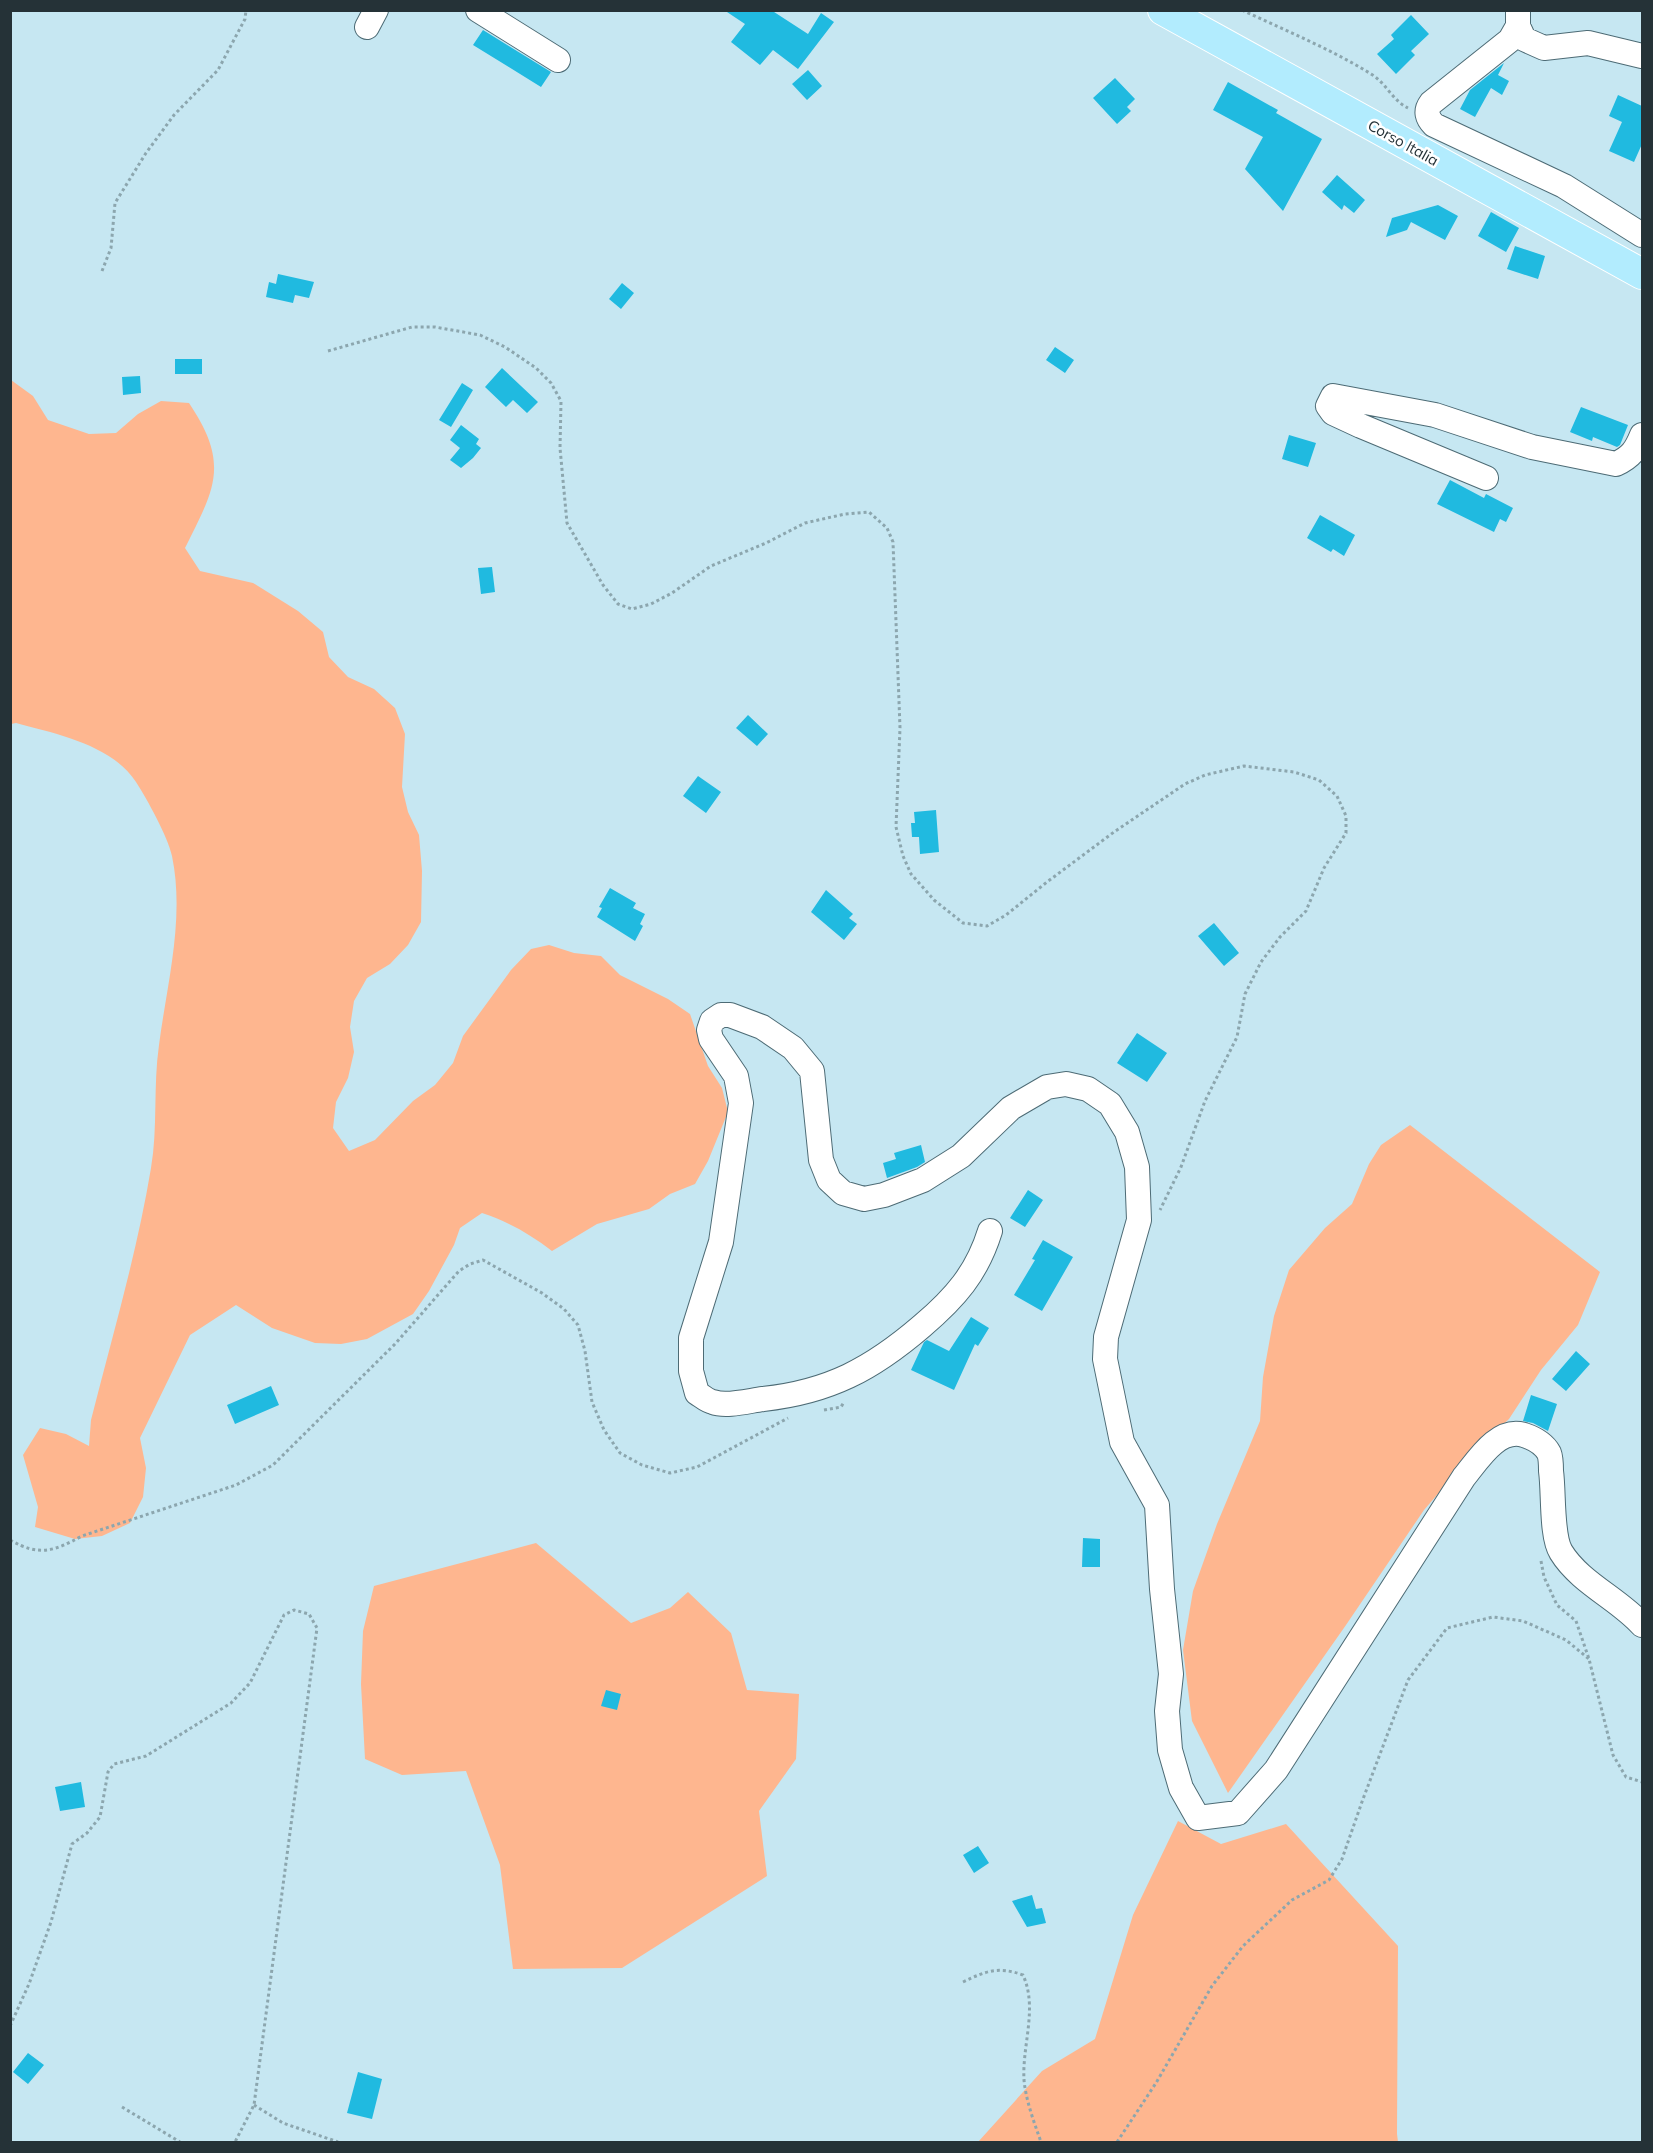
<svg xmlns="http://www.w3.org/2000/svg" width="1653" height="2153" font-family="Mulish,sans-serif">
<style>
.green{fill:#feb68f}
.building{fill:#20bae0}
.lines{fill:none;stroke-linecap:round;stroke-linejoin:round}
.minor-casing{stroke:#4d6b75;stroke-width:26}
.major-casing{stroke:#fff;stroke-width:32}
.path{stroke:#8ca6ae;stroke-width:3;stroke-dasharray:3 3;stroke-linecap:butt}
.minor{stroke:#fff;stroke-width:24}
.major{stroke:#b2ecfe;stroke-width:30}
.labels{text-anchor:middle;stroke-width:5;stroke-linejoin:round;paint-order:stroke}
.street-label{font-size:15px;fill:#253237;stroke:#fff}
</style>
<rect width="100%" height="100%" fill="#c6e7f2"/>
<path class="green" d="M11 380 33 396 48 420 89 434 116 433 138 414 161 401 189 403C230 464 215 488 185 548L200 571 253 583 298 611 323 632 329 657 348 677 374 689 395 708 405 734 402 787 408 812 419 835 422 871 421 922 408 945 390 964 367 978 354 1001 350 1027 354 1052 348 1078 336 1102 333 1128 349 1151 375 1140 413 1101 435 1085 453 1063 463 1036 511 970 531 949 549 945 574 953 601 956 620 975 668 999 690 1014 708 1066 722 1088 728 1112 708 1161 695 1184 670 1194 649 1209 597 1224 552 1251C530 1234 509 1222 482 1213L460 1228 454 1245 429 1291 413 1314 367 1339 341 1344 315 1343 272 1328 236 1305 190 1335 140 1438 146 1468 143 1497 130 1523 102 1536 75 1539 35 1527 38 1507 23 1455 40 1428 66 1434 89 1446 91 1420C112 1337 137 1253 151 1168 158 1128 153 1086 159 1045 167 983 185 919 172 856 168 837 147 799 136 782 112 745 57 734 16 723L11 724Z
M1410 1125 1600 1272 1578 1325 1541 1370 1509 1419 1475 1451 1424 1510 1346 1625 1228 1793 1192 1721 1183 1650 1193 1591 1217 1524 1260 1421 1263 1377 1274 1316 1289 1270 1325 1228 1352 1204 1369 1164 1381 1145Z
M536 1543 631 1623 670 1608 688 1592 731 1633 747 1690 799 1694 796 1759 759 1811 767 1876 622 1968 513 1969 500 1865 466 1771 402 1775 365 1759 361 1684 363 1631 374 1586Z
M1178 1821 1221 1844 1286 1824 1398 1946 1397 2134 1398 2142H978L1042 2071 1095 2039 1133 1915Z"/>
<path class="building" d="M724 10H771L808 34 821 13 834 22 798 69 773 50 760 65 731 42 745 24Z
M1411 15 1429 34 1411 51 1415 55 1396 74 1377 54 1394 39 1391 35Z
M483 30 551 72 541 87 473 45Z
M1504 63 1498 75 1509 81 1502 95 1491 88 1475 117 1460 109 1470 90Z
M808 70 822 86 807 100 792 84Z
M1115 78 1135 99 1127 107 1131 111 1117 124 1093 98Z
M1228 82 1278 110 1276 113 1322 139 1283 211 1245 169 1263 137 1213 110Z
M1618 95 1642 106V144L1634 162 1609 151 1622 122 1609 116Z
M1337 175 1365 200 1354 213 1344 205 1342 210 1322 192Z
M1438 205 1458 216 1445 240 1411 222 1407 230 1386 237 1392 218Z
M1491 212 1519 228 1506 252 1478 236Z
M1515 246 1545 256 1538 279 1507 269Z
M278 274 314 282 309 298 295 295 293 303 266 297 269 282 276 284Z
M622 283 634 293 621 309 609 299Z
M1055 347 1074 360 1065 373 1046 360Z
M175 359H202V374H175Z
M502 368 538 402 527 413 513 400 506 407 485 387Z
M140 376 141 393 123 395 122 377Z
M462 383 473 390 451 427 439 420Z
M1581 407 1628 425 1620 445 1617 447 1593 437 1592 441 1570 432Z
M461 425 479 439 476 444 481 448 473 458 461 468 450 460 460 448 450 440Z
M1289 435 1316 443 1308 467 1282 459Z
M1450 480 1484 498 1486 494 1513 508 1506 522 1500 519 1494 532 1437 504Z
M1320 515 1355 535 1344 556 1333 549 1331 552 1307 538Z
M492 567 495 592 481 594 478 568Z
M748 715 768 734 757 746 736 728Z
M698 776 721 792 706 813 683 796Z
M936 810 939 852 920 854 919 837H912L911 823H915L914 812Z
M610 888 636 903 633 908 645 914 640 924 643 926 635 941 597 917 602 908 599 907Z
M826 890 853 914 849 918 857 924 844 940 811 912Z
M1214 923 1239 953 1224 966 1198 936Z
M1137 1033 1167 1053 1147 1082 1117 1063Z
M921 1145 925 1162 917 1167 887 1178 883 1163 896 1159 894 1153Z
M1028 1190 1043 1200 1025 1227 1010 1218Z
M1043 1240 1073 1257 1042 1311 1014 1295 1035 1260 1032 1259Z
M971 1317 989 1328 978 1346 975 1344 954 1390 911 1370 924 1342 927 1340 949 1351Z
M1576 1351 1590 1364 1566 1391 1552 1379Z
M271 1386 279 1405 235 1424 227 1405Z
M1531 1395 1557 1404 1548 1431 1533 1423 1523 1421Z
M1083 1538 1100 1539V1567H1082Z
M606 1690 621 1694 617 1710 601 1706Z
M81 1782 85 1807 60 1811 55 1787Z
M978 1846 989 1863 974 1873 963 1855Z
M1032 1895 1036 1909 1042 1908 1046 1923 1027 1927 1012 1901Z
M28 2053 44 2065 28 2084 13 2072Z
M358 2072 382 2079 372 2119 347 2113Z"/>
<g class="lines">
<defs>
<path id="minor" d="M478 10 558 60
M1518 10V26L1510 40 1431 103C1425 111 1427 118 1434 125L1564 186 1642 235
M1518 26 1524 39 1544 48 1588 43 1642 56
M367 27 376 10
M1486 478 1361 426 1333 413 1328 406 1333 396 1435 415 1532 447 1616 464C1631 457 1636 450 1642 435
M990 1231C977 1273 955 1298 922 1326 872 1369 829 1392 763 1399 748 1401 726 1407 713 1402 707 1401 702 1396 697 1393L691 1371V1338L721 1242 741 1103 736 1076 711 1039 709 1030 712 1021 721 1015H730L762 1027 793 1048 812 1071 821 1160 829 1180 843 1193 864 1199 884 1195 923 1180 961 1156 1011 1108 1047 1087 1066 1084 1088 1089 1110 1104 1127 1132 1137 1167 1139 1220 1106 1337 1105 1359 1122 1442 1157 1505 1162 1589 1171 1674 1167 1711 1170 1750 1181 1788 1198 1818 1238 1813 1276 1770 1464 1477C1478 1460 1498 1427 1524 1435 1533 1438 1544 1444 1549 1453 1551 1458 1551 1466 1551 1471 1554 1492 1551 1536 1561 1552 1580 1583 1619 1599 1642 1625"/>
<path id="major" d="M1163 10 1642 274"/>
</defs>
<use href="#minor" class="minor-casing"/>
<use href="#major" class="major-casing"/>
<path class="path" d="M1242 10C1286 31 1331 49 1371 74 1386 83 1393 101 1408 108
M102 271 111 248 115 203 146 153 174 115 218 70 245 19 246 10
M328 351 412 327H435L480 335 505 347 536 368 551 383 561 401 560 448 567 523 603 585 618 604 632 609 651 604 672 593 711 566 766 543 805 523 845 514 869 512 887 528 893 542 900 728 896 827 903 856 911 874 934 900 963 923 987 926 1006 915 1047 882 1114 832 1185 784 1205 775 1244 766 1294 772 1319 780 1337 796 1346 816V833L1324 868 1306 911 1280 937 1261 962 1245 994 1237 1037 1205 1101 1181 1167 1160 1210
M824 1410 841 1407 844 1402
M10 1540C40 1557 54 1551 82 1536L236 1485 273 1465 395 1344 459 1271 470 1264 483 1260 542 1293 564 1309 578 1325 585 1351 592 1402 604 1430 620 1453 642 1465 670 1473 697 1467 788 1418
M1541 1561 1544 1577 1557 1605 1576 1621 1589 1659 1613 1755 1626 1777 1642 1782
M963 1982C986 1971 998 1966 1023 1975 1038 2008 1022 2045 1024 2080 1026 2101 1034 2122 1041 2142
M10 2026 29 1984 51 1922 72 1844 87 1833 100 1817 108 1772 114 1764 146 1756 231 1703 250 1683 284 1615 294 1610 309 1614 317 1628 254 2105 235 2142
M254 2105 283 2123 338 2142
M122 2107 180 2142
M1117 2142 1156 2083 1212 1986 1243 1946 1292 1900 1329 1880 1342 1859 1363 1799 1408 1680 1447 1628 1493 1617 1523 1621 1566 1640 1589 1659"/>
<use href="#minor" class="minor"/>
<use href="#major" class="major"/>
</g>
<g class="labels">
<g class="street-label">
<text transform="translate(1403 143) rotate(29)" y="5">Corso Italia</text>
</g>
</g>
<rect width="1653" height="2153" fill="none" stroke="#253237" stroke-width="24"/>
</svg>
